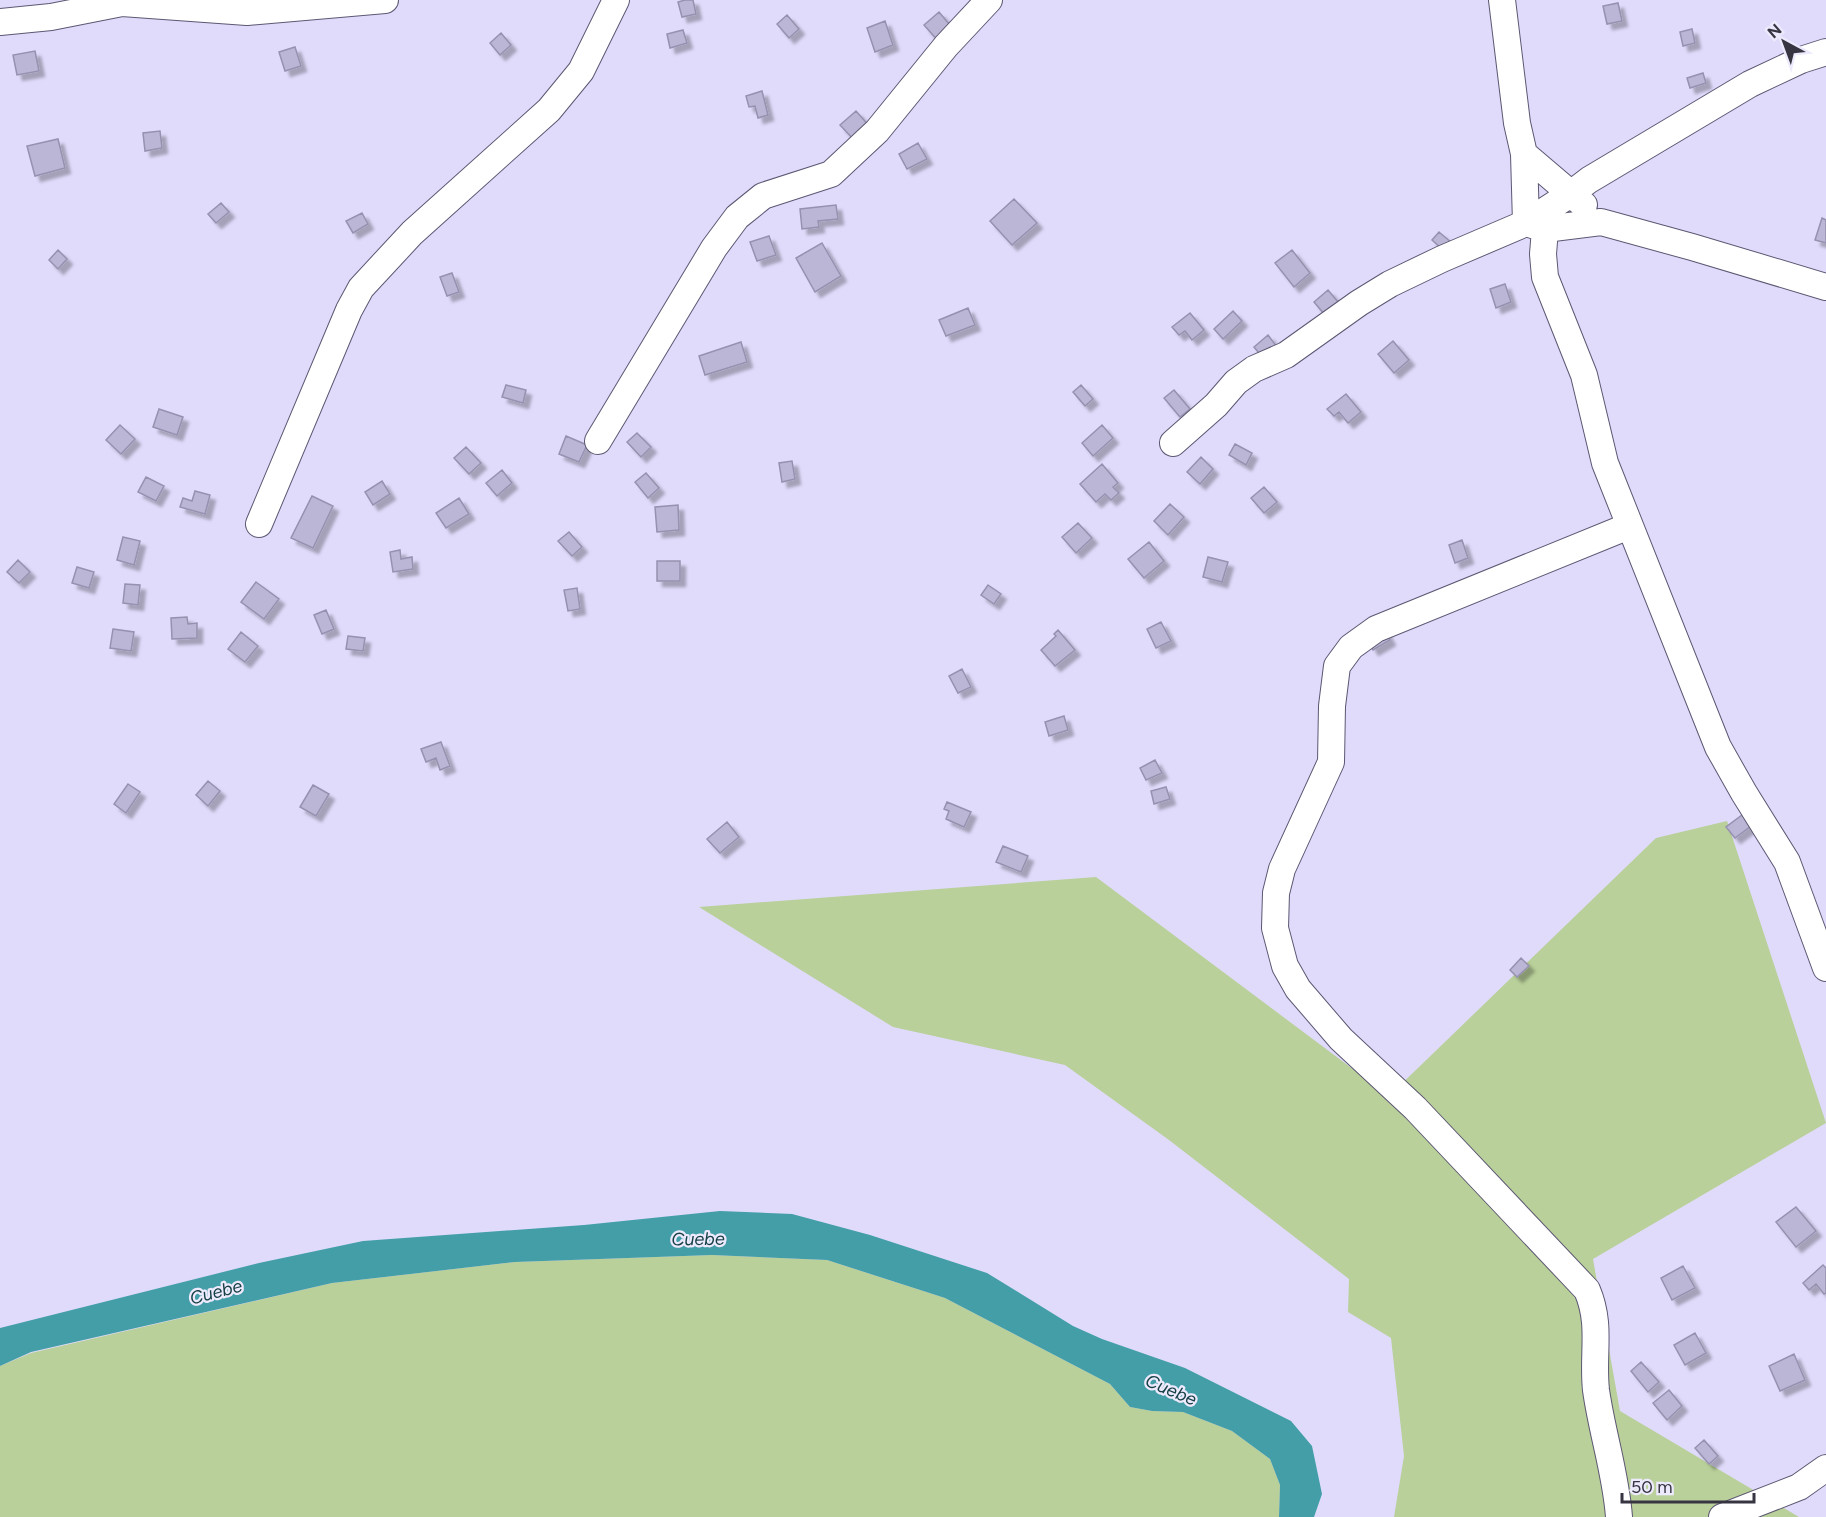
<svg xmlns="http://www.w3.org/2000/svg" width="1826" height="1517" font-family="Figtree,sans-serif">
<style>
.green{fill:#b9d09a}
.water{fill:#439ea8}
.building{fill:#bbb6d5;stroke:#9691af;stroke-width:1.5;filter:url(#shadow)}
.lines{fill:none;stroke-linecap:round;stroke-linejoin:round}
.minor-casing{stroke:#5c5772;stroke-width:28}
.minor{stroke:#fff;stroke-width:26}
.labels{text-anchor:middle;stroke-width:4.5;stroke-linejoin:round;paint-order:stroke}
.water-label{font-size:18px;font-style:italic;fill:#164045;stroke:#edeafd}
</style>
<defs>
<filter id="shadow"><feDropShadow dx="5.5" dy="5.5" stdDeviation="1.5" flood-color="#0004"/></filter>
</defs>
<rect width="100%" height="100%" fill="#e0dbfb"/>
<path class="green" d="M1727 821 1826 1123 1593 1259 1620 1411 1799 1517H1394L1404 1456 1391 1338 1348 1312 1349 1279 1169 1140 1065 1065 893 1027 699 907 1096 877 1389 1096 1656 838Z
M712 1255 827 1260 945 1298 1110 1384 1130 1407 1152 1411 1183 1412 1232 1431 1270 1459 1280 1485 1279 1517H0V1366L31 1353 332 1283 515 1262Z"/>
<path class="water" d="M720 1211 792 1214 870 1235 987 1273 1073 1326 1102 1339 1185 1368 1291 1421 1312 1446 1322 1494 1314 1517H1279L1280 1485 1270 1459 1232 1431 1183 1412 1152 1411 1130 1407 1110 1384 945 1298 827 1260 712 1255 515 1262 332 1283 31 1352 0 1366V1328L259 1263 363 1241 584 1225Z"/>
<path class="building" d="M685 0H693L696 14 682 17 678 2Z
M1618 3 1622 21 1607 24 1603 6Z
M939 12 955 31 940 43 924 25Z
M787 15 799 29 789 38 777 24Z
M885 21 893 45 875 52 867 28Z
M1692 29 1695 43 1683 46 1680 32Z
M683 30 687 43 670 48 667 34Z
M501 33 511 45 500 55 490 43Z
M295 47 301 66 285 71 279 52Z
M35 51 39 71 17 75 13 55Z
M1703 73 1706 83 1690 88 1687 78Z
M762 91 768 115 758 118 755 106 749 107 746 96Z
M856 111 871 128 856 142 840 125Z
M160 131 162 148 145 151 143 133Z
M58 139 65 168 35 176 27 146Z
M918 143 927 159 907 169 899 154Z
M1014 199 1037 223 1012 245 990 221Z
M221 203 229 212 216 223 208 214Z
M836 205 838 219 818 221 819 227 802 229 800 209Z
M362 213 368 224 353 233 346 221Z
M1822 218 1826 220V243L1815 240Z
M1439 232 1452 243 1444 251 1432 240Z
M769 236 776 255 757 261 750 242Z
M822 243 841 276 815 292 796 258Z
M58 250 67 259 58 269 49 260Z
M1292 250 1310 273 1294 287 1275 263Z
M452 273 459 292 447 296 440 277Z
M1505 284 1511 302 1496 308 1490 289Z
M1328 290 1344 309 1330 321 1314 302Z
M968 308 975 325 946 336 939 320Z
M1233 311 1242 321 1223 339 1214 329Z
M1190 313 1204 330 1192 340 1185 331 1179 335 1172 327Z
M1268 335 1277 347 1263 358 1254 347Z
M1393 341 1409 360 1394 373 1378 354Z
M741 342 747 362 705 375 699 356Z
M506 385 526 390 523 403 502 397Z
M1081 385 1093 399 1085 406 1073 392Z
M1174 390 1190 409 1180 417 1164 398Z
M1346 394 1361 412 1348 423 1339 412 1334 416 1327 409Z
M159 409 183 417 177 435 153 427Z
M120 425 135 439 121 454 106 440Z
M1102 425 1113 438 1093 456 1082 443Z
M637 433 651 447 641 457 627 442Z
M566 436 587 445 579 462 559 454Z
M1235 444 1252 453 1246 465 1229 455Z
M466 447 481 463 469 474 454 458Z
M1201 457 1213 469 1200 484 1187 472Z
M792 461 795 479 782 482 779 463Z
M1102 464 1118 483 1113 487 1119 493 1111 500 1105 494 1096 502 1080 484Z
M502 470 512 483 497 496 486 483Z
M646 473 659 488 648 498 635 482Z
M146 477 164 486 156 501 138 492Z
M382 481 390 494 373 505 365 492Z
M1264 487 1277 502 1264 513 1251 498Z
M195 491 210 495 205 514 180 507 183 498 192 501Z
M312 496 333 506 313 548 291 538Z
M459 498 469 514 446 528 436 513Z
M1170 504 1184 517 1168 535 1154 521Z
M678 505 679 530 657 532 655 507Z
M1078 523 1092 538 1076 553 1062 537Z
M569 532 582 547 572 556 558 541Z
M123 537 140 541 134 565 117 560Z
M1462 540 1468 558 1455 563 1449 545Z
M1149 542 1164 561 1144 578 1128 559Z
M400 550 401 559 412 557 413 569 393 572 390 552Z
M1208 557 1228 562 1222 582 1203 577Z
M18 560 30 572 19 583 7 572Z
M657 561H680V581H657Z
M77 567 94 572 89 588 72 583Z
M256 582 279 599 264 619 241 602Z
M125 584 140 585 138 605 123 603Z
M988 585 1001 594 994 604 981 595Z
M577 588 580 609 568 611 564 590Z
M326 610 334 629 322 634 314 615Z
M187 617 188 624 197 623V638L172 639 171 618Z
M1161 622 1171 641 1156 648 1147 629Z
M1383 627 1390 640 1373 650 1366 637Z
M113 629 134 632 131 651 110 648Z
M1058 630 1075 650 1055 666 1041 650 1056 636 1054 634Z
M241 632 258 646 245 662 228 649Z
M348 636 365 638 363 651 346 649Z
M962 669 971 687 958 693 949 676Z
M1064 716 1068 730 1049 736 1045 722Z
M441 742 450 766 440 770 436 758 426 762 421 749Z
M1155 760 1162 773 1146 780 1140 768Z
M208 781 220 791 208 806 196 795Z
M128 784 140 792 126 813 114 804Z
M313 785 329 794 316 816 300 807Z
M1166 787 1170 799 1154 804 1151 791Z
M947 802 971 812 964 827 946 819 949 811 944 809Z
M1742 815 1751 826 1735 838 1726 827Z
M727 822 739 837 720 853 707 839Z
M1003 846 1028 856 1021 872 996 862Z
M1521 958 1529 966 1517 977 1510 970Z
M1796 1207 1816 1231 1796 1247 1776 1222Z
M1823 1265 1826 1268V1293L1824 1294 1816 1284 1809 1290 1803 1283Z
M1683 1266 1695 1288 1672 1300 1661 1278Z
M1695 1333 1706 1353 1685 1365 1674 1345Z
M1794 1354 1805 1380 1780 1391 1769 1366Z
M1641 1362 1659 1382 1648 1392 1631 1371Z
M1669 1390 1682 1406 1667 1420 1653 1403Z
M1704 1440 1718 1456 1709 1464 1695 1448Z"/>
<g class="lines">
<defs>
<path id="minor" d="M1502 0 1517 123 1524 154 1526 223 1545 229 1601 222 1692 247 1826 287
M0 22 51 17 122 3 247 12 385 0
M1524 154 1584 205
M1545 229 1543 254 1545 277 1584 375 1605 463 1718 747 1744 793 1787 862 1826 968
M598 441 714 248 737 217 763 196 831 174 877 131 946 46 989 0
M1173 443 1216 405 1236 382 1254 369 1286 355 1359 303 1390 284 1442 259 1526 223 1572 193 1589 180 1750 84 1801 60 1826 52
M259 524 349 310 361 288 412 233 549 110 581 71 616 0
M1619 1517C1616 1474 1602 1433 1596 1390 1592 1354 1602 1325 1587 1290L1415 1108 1341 1039 1298 989 1285 966 1275 928 1276 893 1282 869 1331 762 1332 706 1337 666 1351 647 1376 629 1629 526
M1722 1517 1799 1487 1826 1468"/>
</defs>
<use href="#minor" class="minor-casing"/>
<use href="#minor" class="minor"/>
</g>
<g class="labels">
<g class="water-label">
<text transform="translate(698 1239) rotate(-1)" y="6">Cuebe</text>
<text transform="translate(216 1292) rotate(-15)" y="6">Cuebe</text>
<text transform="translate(1171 1390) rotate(23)" y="6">Cuebe</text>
</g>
</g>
<g transform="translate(1784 42) rotate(319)" stroke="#edeafd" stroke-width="4.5" paint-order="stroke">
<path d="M0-4.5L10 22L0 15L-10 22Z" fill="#373542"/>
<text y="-9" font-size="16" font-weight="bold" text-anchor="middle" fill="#373542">N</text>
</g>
<path d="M1622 1493v9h132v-9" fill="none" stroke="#373542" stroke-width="3"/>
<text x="1631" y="1493" font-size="18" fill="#373542" stroke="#edeafd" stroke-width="4.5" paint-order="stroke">50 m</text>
</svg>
